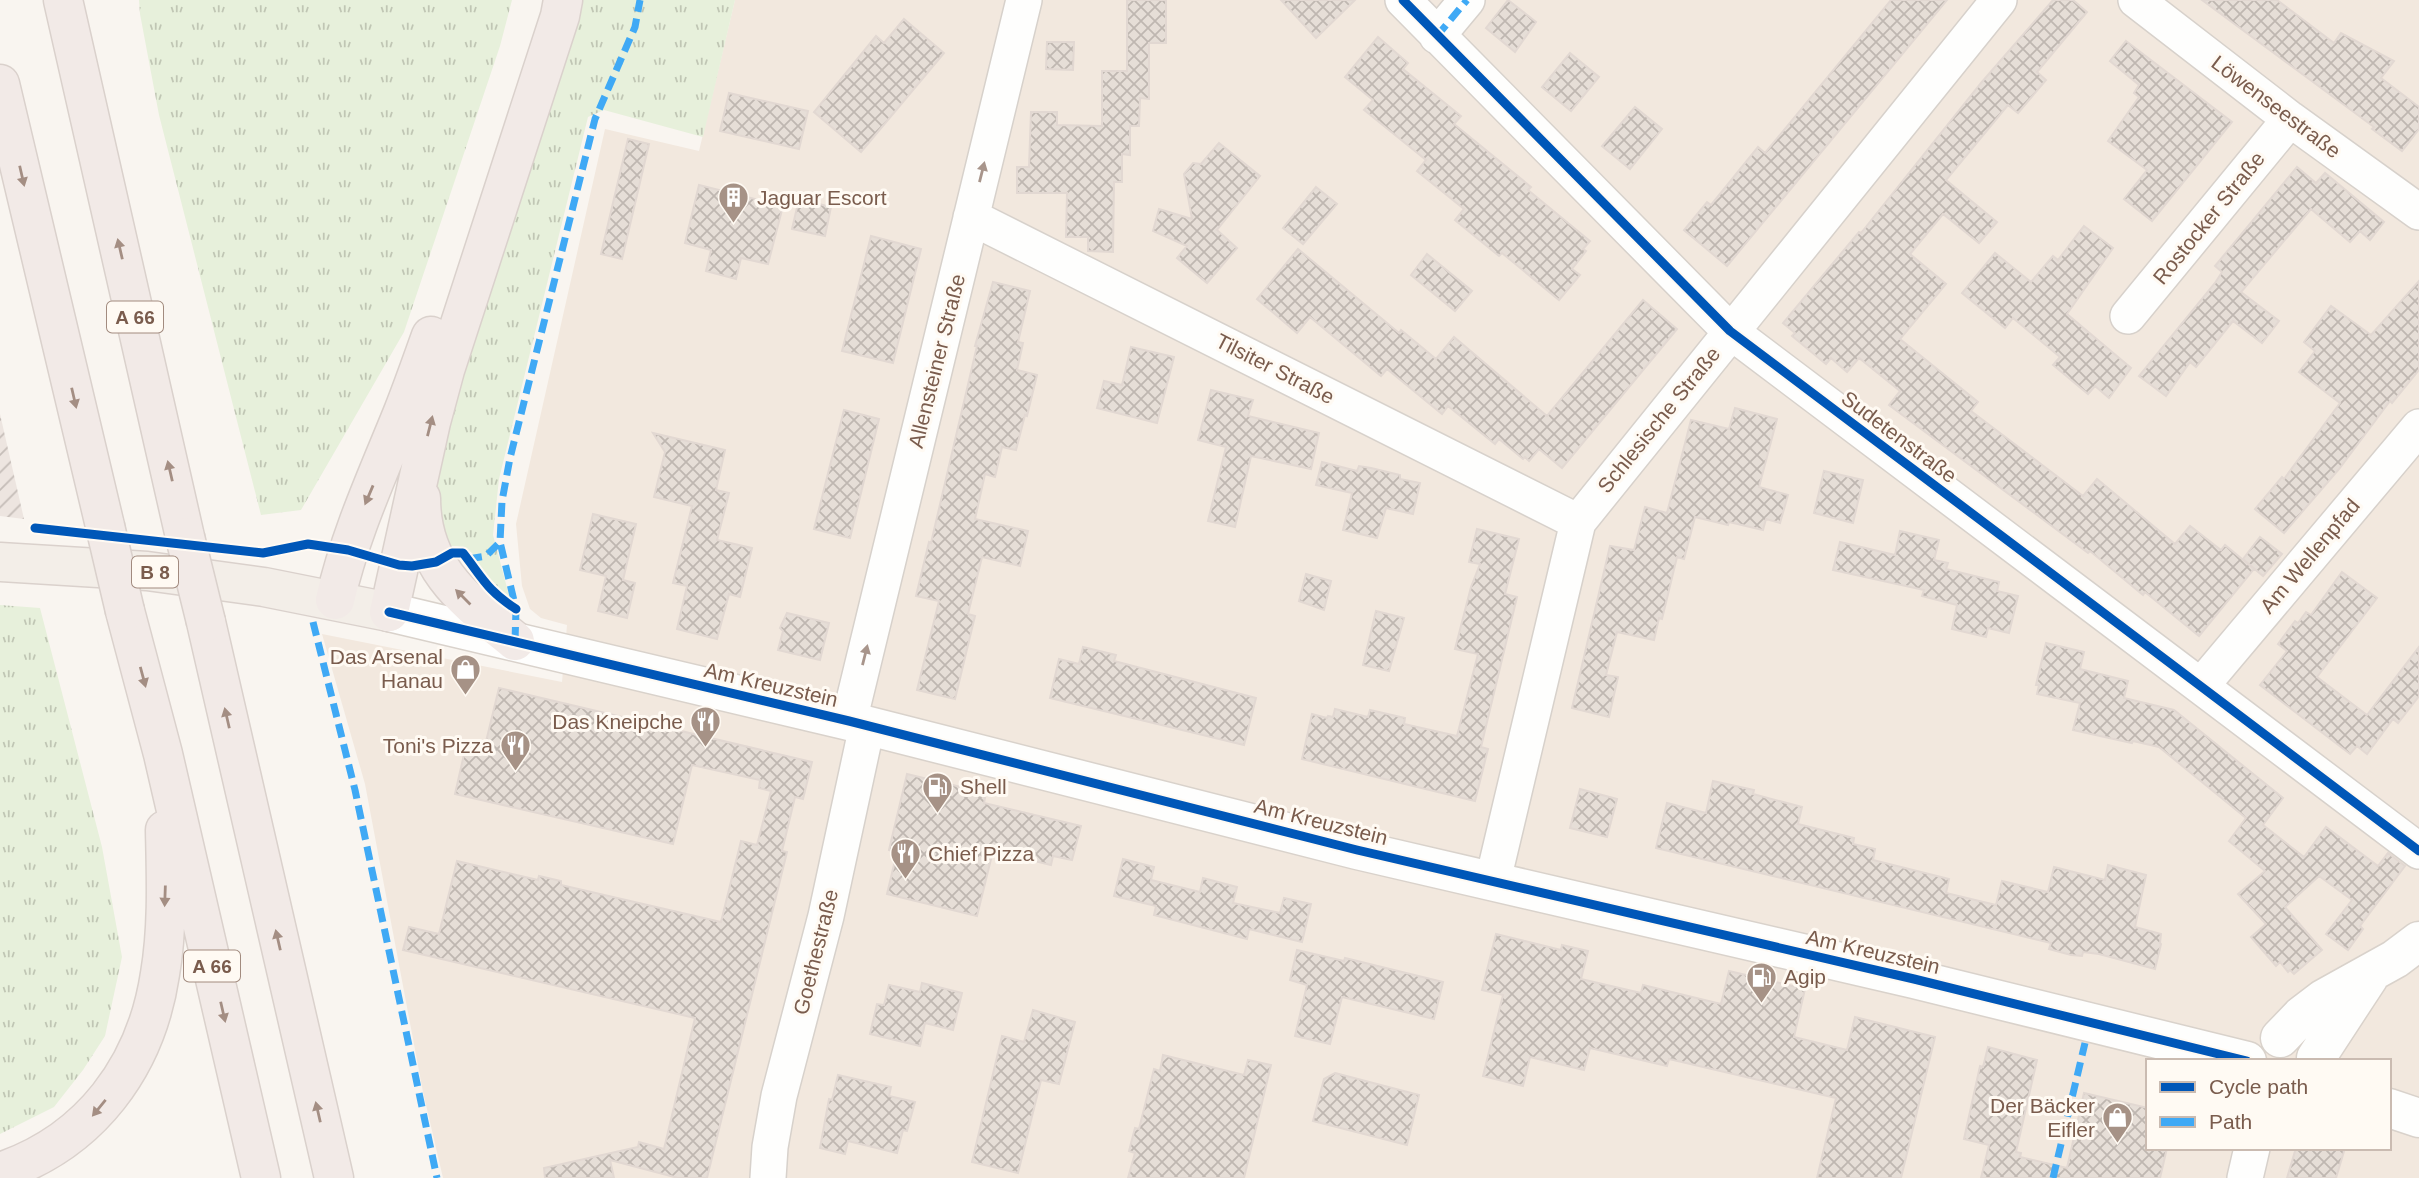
<svg xmlns="http://www.w3.org/2000/svg" width="2419" height="1178" font-family="Arial,sans-serif">
<style>
.residential{fill:#f2e8de;fill-rule:evenodd}
.industrial{fill:url(#industrial-furrows)}
.grass{fill:url(#grass-tufts)}
.building{fill:url(#building-cross-hatch);stroke:#e2d8d2;stroke-width:2}
.lines{fill:none;stroke-linecap:round;stroke-linejoin:round}
.street-casing{stroke:#d7d1cb;stroke-width:38}
.secondary-casing{stroke:#d9d2cb;stroke-width:41}
.primary-casing{stroke:#dad1cc;stroke-width:41}
.highway-casing{stroke:#dad1cc;stroke-width:41}
.street{stroke:#fefefd;stroke-width:35}
.secondary{stroke:#fefefd;stroke-width:38}
.primary{stroke:#f3eee8;stroke-width:38}
.highway{stroke:#f2eae7;stroke-width:38}
.highway-bridge-casing{stroke:#dad1cc;stroke-width:41;stroke-linecap:butt}
.highway-bridge{stroke:#f2eae7;stroke-width:38}
.quiet{stroke:#3fa9f5;stroke-width:7;stroke-dasharray:14 7;stroke-linecap:butt}
.cycleway-casing{stroke:#fffaf3;stroke-width:13}
.cycleway{stroke:#0057b8;stroke-width:9}
.oneway{fill:#a8958b}
.oneway2{fill:#a48e83}
.labels{text-anchor:middle;stroke-width:6;stroke-linejoin:round;paint-order:stroke}
.shield{fill:#fffaf3;stroke:#a28b7f;stroke-width:2}
.shield-label{font-size:19px;font-weight:bold;fill:#7a5c4d}
.street-label{font-size:21px;fill:#7a5c4d;stroke:#fffaf3}
.poi-label{font-size:21px;fill:#7a5c4d;stroke:#fffaf3;text-anchor:start}
</style>
<defs>
<pattern id="industrial-furrows" width="10" height="10" patternUnits="userSpaceOnUse" patternTransform="scale(1.75)"><rect width="10" height="10" fill="#ede5e0"/><path d="M-1 1l2-2M0 10L10 0M9 11l2-2" fill="none" stroke="#c5bdb8"/></pattern>
<pattern id="grass-tufts" width="24" height="20" patternUnits="userSpaceOnUse" patternTransform="scale(1.75)"><rect width="24" height="20" fill="#e7f0db"/><path d="M3 7l-1-3M5 7V3M7 7l1-3M15 17l-1-3M17 17v-4M19 17l1-3" fill="none" stroke="#c0c6b4"/></pattern>
<pattern id="building-cross-hatch" width="8" height="8" patternUnits="userSpaceOnUse" patternTransform="scale(1.75)"><rect width="8" height="8" fill="#e6ded7"/><path d="M0 0l8 8M0 8l8-8" fill="none" stroke="#bfb7b1"/></pattern>
</defs>
<rect width="100%" height="100%" fill="#f9f5f0"/>
<path class="residential" d="M735 0H2419V1178H443L423 1092 365 784 322 634 562 682 567 625 541 618 530 609 522 586 516 524 605 129 699 151ZM2148 1061H2389V1148H2148Z"/>
<path class="industrial" d="M0 414 24 519 0 516Z"/>
<path class="grass" d="M139 0H512L500 46 404 332 301 510 261 515 159 115 140 14Z
M583 0H735L703 137 604 110 588 117 499 479 493 535 510 599 490 584 472 553C464 546 453 544 443 548L435 478 454 379 582 9Z
M0 605 40 608 102 847 122 957 105 1036 83 1070 54 1107 0 1134Z"/>
<path class="building" d="M1127 0H1166V43H1149V99L1140 98 1139 126H1130V155L1122 154V182H1114L1113 252 1088 251V237H1066L1067 193H1017V167H1029L1031 112H1057V125L1102 126V71H1127Z
M1281 0H1355L1316 38Z
M1508 0 1536 22 1515 52 1486 28Z
M1891 0H1947L1727 266 1684 230 1707 202 1711 205 1758 147 1765 153Z
M2053 0H2073L2087 12 2037 72 2046 80 2018 113 2008 105 1946 180 1997 222 1979 243 1943 214 1910 254 1946 284 1900 339 1978 402 1971 411 2083 496 2097 479 2175 544 2190 526 2221 550 2225 545 2254 569 2199 636 2145 592 2143 595 2090 551 2088 553 1889 405 1900 391 1859 358 1847 372 1831 358 1826 364 1792 336 1795 333 1783 323 1859 232 1861 233 1981 83Z
M2202 0H2277L2334 43 2341 33 2394 61 2381 78 2419 107V129L2402 151 2372 129 2374 127Z
M904 19 944 53 861 152 814 112 876 36 884 43Z
M1378 37 1408 63 1403 69 1461 116 1454 124 1531 187 1528 190 1590 241 1583 249 1586 251 1572 269 1580 275 1559 300 1502 253 1499 256 1455 220 1464 209 1417 171 1426 160 1364 110 1373 100 1345 77Z
M2126 41 2232 122 2152 221 2124 199 2147 170 2108 141 2139 97 2134 93 2139 85 2110 61Z
M1047 42H1074L1073 70 1046 69Z
M1570 53 1599 77 1571 111 1542 87Z
M729 93 808 111 799 149 720 131Z
M1635 107 1662 129 1630 169 1602 146Z
M628 139 649 144 622 259 601 254Z
M1219 143 1260 176 1217 230 1237 248 1207 283 1177 258 1187 246 1153 231 1159 209 1192 219 1184 174 1193 163 1201 164Z
M2297 167 2316 183 2325 173 2384 222 2370 240 2360 231 2350 242 2311 209 2241 292 2279 321 2262 343 2233 321 2196 367 2190 362 2166 396 2139 376 2215 283 2222 272 2215 266Z
M699 185 783 206 768 264 741 258 736 279 706 271 711 250 685 243Z
M1316 187 1337 204 1303 244 1283 228Z
M799 199 831 207 825 236 792 229Z
M2084 226 2113 248 2067 314 2131 368 2109 398 2095 386 2088 394 2053 365 2060 357 2013 318 2005 328 1962 293 1995 253 2031 282 2053 256 2058 260Z
M871 236 921 249 893 363 842 351Z
M1298 249 1399 333 1401 330 1436 359 1454 337 1547 416 1643 300 1677 329 1562 468 1539 449 1529 461 1525 457 1523 459 1499 439 1495 444 1448 406 1442 414 1387 369 1381 376 1310 317 1297 333 1257 299Z
M1427 254 1472 291 1455 311 1411 275Z
M2419 281V370L2392 403 2390 401 2339 469 2284 533 2255 509 2282 477 2284 479 2340 403 2299 372 2315 351 2304 342 2331 306 2371 335Z
M993 282 1030 291 1018 342 1023 343 1017 370 1037 375 1027 416 1025 415 1016 450 1002 447 995 477 985 474 975 519 1028 531 1020 566 982 557 968 614 975 616 955 699 917 690 939 601 916 596 929 542 931 543 977 346H975Z
M1131 347 1174 357 1157 423 1097 408 1104 381 1122 385Z
M1211 390 1253 400 1248 416 1319 433 1311 469 1251 456 1235 527 1208 521 1226 447 1198 440Z
M1735 408 1777 419 1759 487 1788 495 1780 523 1766 519 1763 530 1729 522 1728 525 1695 517 1684 559 1677 557 1662 619 1659 618 1654 640 1617 632 1606 675 1618 677 1609 717 1572 708 1610 546 1634 550 1645 507 1667 513 1691 420 1729 429Z
M844 410 879 419 850 538 814 529Z
M653 433 725 450 716 490 729 493 717 540 752 548 740 597 729 594 717 639 677 629 687 586 673 583 692 506 654 497 665 452Z
M1322 462 1357 471 1359 466 1371 468 1400 475V479L1420 483 1413 514 1386 508 1377 538 1343 530 1352 493 1316 485Z
M1824 471 1863 480 1853 523 1814 513Z
M593 514 636 524 623 580 635 583 627 618 598 611 606 576 580 570Z
M1477 529 1519 539 1505 594 1517 597 1481 747 1488 749 1475 801 1302 759 1312 714 1327 718 1328 716 1333 717 1335 709 1368 717 1370 710 1405 718 1404 724 1457 736 1478 654 1455 649 1471 587 1480 564 1469 562Z
M1900 531 1939 540 1934 560 1948 563 1946 569 1999 582 1997 591 2018 596 2009 633 1988 628 1986 637 1952 629 1957 605 1922 596 1924 590 1833 570 1840 542 1895 555Z
M2260 537 2282 554 2263 576 2243 559Z
M2342 572 2377 598 2317 677 2367 715 2419 647V696L2398 723 2393 719 2367 754 2357 746 2350 754 2260 685 2287 651 2278 644 2295 621 2298 623 2306 612 2311 615Z
M1306 574 1331 581 1324 610 1299 601Z
M1376 611 1404 618 1389 671 1363 665Z
M787 613 829 623 820 660 778 650 783 631 780 628Z
M2046 643 2084 652 2080 669 2128 681 2124 698 2174 710 2283 798 2263 825 2304 857 2326 827 2378 866 2388 853 2405 866 2360 926 2363 929 2348 950 2326 934 2352 900 2319 876 2285 907 2322 950 2294 974 2290 970 2288 972 2280 962 2276 966 2251 937 2266 924 2238 894 2265 871 2229 841 2246 818 2159 747 2133 741 2132 743 2073 730 2080 703 2037 694 2039 685H2036Z
M1083 647 1116 655 1114 661 1256 698 1244 745 1050 698 1059 659 1079 664Z
M499 688 812 762 803 799 795 797 782 851 787 852 707 1178H678L610 1160 614 1178H545L544 1168 638 1147 639 1142 664 1149 695 1018 403 950 409 927 439 934 457 861 538 880 539 876 561 881V885L721 922 741 841 757 845 771 791 759 788 760 780 692 765 673 844 455 794 465 750 483 754Z
M907 774 986 793 984 803 1081 826 1072 860 1053 856 1051 865 993 851 977 916 887 894 897 852 889 850Z
M1713 781 1754 790 1753 794 1802 807 1798 824 1854 838 1853 844 1875 849 1873 860 1949 879 1946 893 1996 905 2002 881 2048 892 2054 867 2105 880 2108 865 2146 875 2135 927 2161 934 2160 943 2161 944 2155 969 2099 954 2083 952 2082 956 2071 955 2049 949 2051 943 1656 848 1667 803 1706 813Z
M1580 789 1617 799 1607 837 1570 828Z
M1123 859 1154 867 1151 880 1200 892 1203 878 1237 887 1233 903 1280 913 1284 898 1311 904 1302 942 1249 929 1247 939 1154 915 1156 906 1114 896Z
M1496 934 1561 950 1562 945 1588 951 1581 979 1641 993 1643 985 1721 1004 1729 971 1805 989 1794 1037 1847 1050 1855 1017 1935 1037 1901 1178H1817L1836 1098 1669 1059 1667 1066 1590 1048 1584 1070 1530 1057 1523 1086 1483 1076 1503 995 1482 990Z
M1297 950 1344 961 1345 958 1443 982 1434 1019 1342 997 1330 1044 1295 1036 1307 985 1290 980Z
M922 983 962 993 953 1030 925 1023 920 1046 870 1034 877 1004 884 1005 889 985 920 992Z
M1033 1010 1075 1022 1059 1084 1041 1080 1018 1173 972 1162 1002 1036 1024 1042Z
M1988 1047 2037 1060 2016 1152 2021 1153 2020 1157 2067 1168 2084 1093 2148 1108V1148H2167L2160 1178H1981L1989 1145 1964 1139 1980 1066 1983 1067Z
M1163 1055 1244 1075 1248 1060 1271 1065 1244 1178H1128L1135 1153 1129 1151 1135 1128 1139 1129 1154 1069 1160 1071Z
M1335 1073 1419 1095 1407 1145 1313 1121 1324 1079Z
M838 1075 891 1087 889 1096 915 1102 907 1131 903 1130 897 1153 848 1141 845 1154 820 1148 829 1099 832 1100Z
M2296 1148H2345L2336 1178H2287Z"/>
<g class="lines">
<defs>
<path id="street" d="M1403 0 1730 331 2419 851
M2136 0 2290 119 2419 212
M1437 36 1467 0
M971 217 1578 522
M2128 316 2290 119
M2201 686 2419 427
M849 721 1024 0
M1493 880 1578 522 1999 0
M768 1178 770 1147 779 1096 826 916 867 726
M2245 1178 2252 1148"/>
<path id="secondary" d="M389 612 849 721 1357 850 1914 979 2247 1061
M2280 1038 2302 1015 2323 999 2395 959 2419 941
M2316 1058 2369 977
M2389 1108 2419 1118"/>
<path id="primary" d="M0 562 147 571 264 587 389 612"/>
<path id="highway" d="M63 0 185 537
M0 84 105 526
M421 498C421 569 465 600 515 641
M335 600C350 534 378 474 403 412 413 387 422 361 431 336
M125 611 163 754 261 1178
M389 612 431 422 445 370 560 16 563 0
M206 622 334 1178
M0 1172C90 1142 146 1067 160 974 168 927 166 877 165 830"/>
</defs>
<use href="#street" class="street-casing"/>
<use href="#secondary" class="secondary-casing"/>
<use href="#primary" class="primary-casing"/>
<use href="#highway" class="highway-casing"/>
<use href="#street" class="street"/>
<use href="#secondary" class="secondary"/>
<use href="#primary" class="primary"/>
<use href="#highway" class="highway"/>
<defs>
<path id="highway-bridge" d="M105 526 125 611
M185 537 206 622"/>
</defs>
<use href="#highway-bridge" class="highway-bridge-casing"/>
<use href="#highway-bridge" class="highway-bridge"/>
<path class="quiet" d="M1437 36 1467 0
M468 559 486 556 500 542
M313 622 355 790 437 1178
M515 641 516 609 500 542 502 501 510 458 595 119 635 27 640 0
M2053 1178 2085 1043"/>
<defs>
<path id="cycleway" d="M1403 0 1730 331 2419 851
M35 528 263 553 308 544 348 550 399 565 412 566 436 562 452 553H463C484 580 487 590 516 609
M389 612 849 721 1357 850 1914 979 2247 1061"/>
</defs>
<use href="#cycleway" class="cycleway-casing"/>
<use href="#cycleway" class="cycleway"/>
</g>
<defs><path id="oneway-solid" d="M-6-.8H1V-3.2L6.5 0L1 3.2V.8H-6Z" transform="scale(1.75)"/></defs>
<g class="oneway">
<use href="#oneway-solid" transform="translate(982 172) rotate(-76)"/>
<use href="#oneway-solid" transform="translate(865 655) rotate(-76)"/>
</g>
<g class="oneway2">
<use href="#oneway-solid" transform="translate(22 176) rotate(77)"/>
<use href="#oneway-solid" transform="translate(120 249) rotate(-103)"/>
<use href="#oneway-solid" transform="translate(74 398) rotate(77)"/>
<use href="#oneway-solid" transform="translate(430 426) rotate(-76)"/>
<use href="#oneway-solid" transform="translate(170 471) rotate(-103)"/>
<use href="#oneway-solid" transform="translate(369 495) rotate(113)"/>
<use href="#oneway-solid" transform="translate(463 597) rotate(-135)"/>
<use href="#oneway-solid" transform="translate(143 677) rotate(75)"/>
<use href="#oneway-solid" transform="translate(227 718) rotate(-103)"/>
<use href="#oneway-solid" transform="translate(165 896) rotate(92)"/>
<use href="#oneway-solid" transform="translate(278 940) rotate(-103)"/>
<use href="#oneway-solid" transform="translate(223 1012) rotate(77)"/>
<use href="#oneway-solid" transform="translate(99 1108) rotate(129)"/>
<use href="#oneway-solid" transform="translate(318 1112) rotate(-103)"/>
</g>
<defs>
<symbol id="building-pin" viewBox="-11 -11 22 30"><path d="M0 17L-7.5 6A9.5 9.5 0 1 1 7.5 6Z" fill="#a69286" stroke="#fffaf3"/><path d="M-4-6H4V6H1V3H-1V6H-4ZM-2.5-4.3h1.7v1.8h-1.7ZM.8-4.3h1.7v1.8H.8ZM-2.5-1h1.7V.8h-1.7ZM.8-1h1.7V.8H.8Z" fill="#fff"/></symbol>
<symbol id="shop-pin" viewBox="-11 -11 22 30"><path d="M0 17L-7.5 6A9.5 9.5 0 1 1 7.5 6Z" fill="#a69286" stroke="#fffaf3"/><path d="M-5-2.5h2.3a2.7 3.5 0 0 1 5.4 0H5L5.5 6h-11ZM-1.5-2.5h3a1.5 2.3 0 0 0-3 0Z" fill="#fff"/></symbol>
<symbol id="restaurant-pin" viewBox="-11 -11 22 30"><path d="M0 17L-7.5 6A9.5 9.5 0 1 1 7.5 6Z" fill="#a69286" stroke="#fffaf3"/><path d="M-5-6h1v4h1v-4h1v4h1v-4h1v5L-1.5 .5V6h-2V.5L-5-1ZM5-6V6H3V1.5H1.5Q1.5-4 5-6Z" fill="#fff"/></symbol>
<symbol id="fuel-pin" viewBox="-11 -11 22 30"><path d="M0 17L-7.5 6A9.5 9.5 0 1 1 7.5 6Z" fill="#a69286" stroke="#fffaf3"/><path d="M-5.5-6h7V0h2V4h1.3V-2.5L3-4.5l.8-.8L6-3V5H2.5V1h-1V6h-7ZM-4.2-4.7v3.2H.2V-4.7Z" fill="#fff"/></symbol>
</defs>
<g fill-rule="evenodd">
<use href="#building-pin" x="716" y="180" width="35" height="47"/>
<use href="#shop-pin" x="448" y="652" width="35" height="47"/>
<use href="#restaurant-pin" x="688" y="704" width="35" height="47"/>
<use href="#restaurant-pin" x="498" y="728" width="35" height="47"/>
<use href="#fuel-pin" x="920" y="770" width="35" height="47"/>
<use href="#restaurant-pin" x="888" y="836" width="35" height="47"/>
<use href="#fuel-pin" x="1744" y="960" width="35" height="47"/>
<use href="#shop-pin" x="2100" y="1100" width="35" height="47"/>
</g>
<g class="labels">
<g class="shield">
<rect x="107" y="301.5" width="56" height="31" rx="5"/>
<rect x="132" y="556.5" width="46" height="31" rx="5"/>
<rect x="184" y="950.5" width="56" height="31" rx="5"/>
</g>
<g class="shield-label">
<text x="135" y="324">A 66</text>
<text x="155" y="579">B 8</text>
<text x="212" y="973">A 66</text>
</g>
<g class="street-label">
<text transform="translate(2276 107) rotate(37)" y="7">Löwenseestraße</text>
<text transform="translate(2209 218) rotate(-51)" y="7">Rostocker Straße</text>
<text transform="translate(937 361) rotate(-76)" y="7">Allensteiner Straße</text>
<text transform="translate(1275 369) rotate(27)" y="7">Tilsiter Straße</text>
<text transform="translate(1659 420) rotate(-51)" y="7">Schlesische Straße</text>
<text transform="translate(1899 437) rotate(37)" y="7">Sudetenstraße</text>
<text transform="translate(2310 556) rotate(-50)" y="7">Am Wellenpfad</text>
<text transform="translate(771 685) rotate(13)" y="7">Am Kreuzstein</text>
<text transform="translate(1321 822) rotate(14)" y="7">Am Kreuzstein</text>
<text transform="translate(816 952) rotate(-76)" y="7">Goethestraße</text>
<text transform="translate(1873 952) rotate(13)" y="7">Am Kreuzstein</text>
</g>
<g class="poi-label">
<text x="757" y="205">Jaguar Escort</text>
<text x="443" y="664" text-anchor="end">Das Arsenal<tspan x="443" dy="24">Hanau</tspan></text>
<text x="683" y="729" text-anchor="end">Das Kneipche</text>
<text x="493" y="753" text-anchor="end">Toni's Pizza</text>
<text x="960" y="794">Shell</text>
<text x="928" y="861">Chief Pizza</text>
<text x="1784" y="984">Agip</text>
<text x="2095" y="1113" text-anchor="end">Der Bäcker<tspan x="2095" dy="24">Eifler</tspan></text>
</g>
</g>
<rect x="2146" y="1059" width="245" height="91" fill="#fffaf3" stroke="#cabbb1" stroke-width="2"/>
<rect x="2160" y="1082" width="35" height="10" fill="#0057b8" stroke="#cabbb1" stroke-width="2"/>
<text x="2209" y="1094" font-size="21" fill="#7a5c4d">Cycle path</text>
<rect x="2160" y="1117" width="35" height="10" fill="#3fa9f5" stroke="#cabbb1" stroke-width="2"/>
<text x="2209" y="1129" font-size="21" fill="#7a5c4d">Path</text>
</svg>
